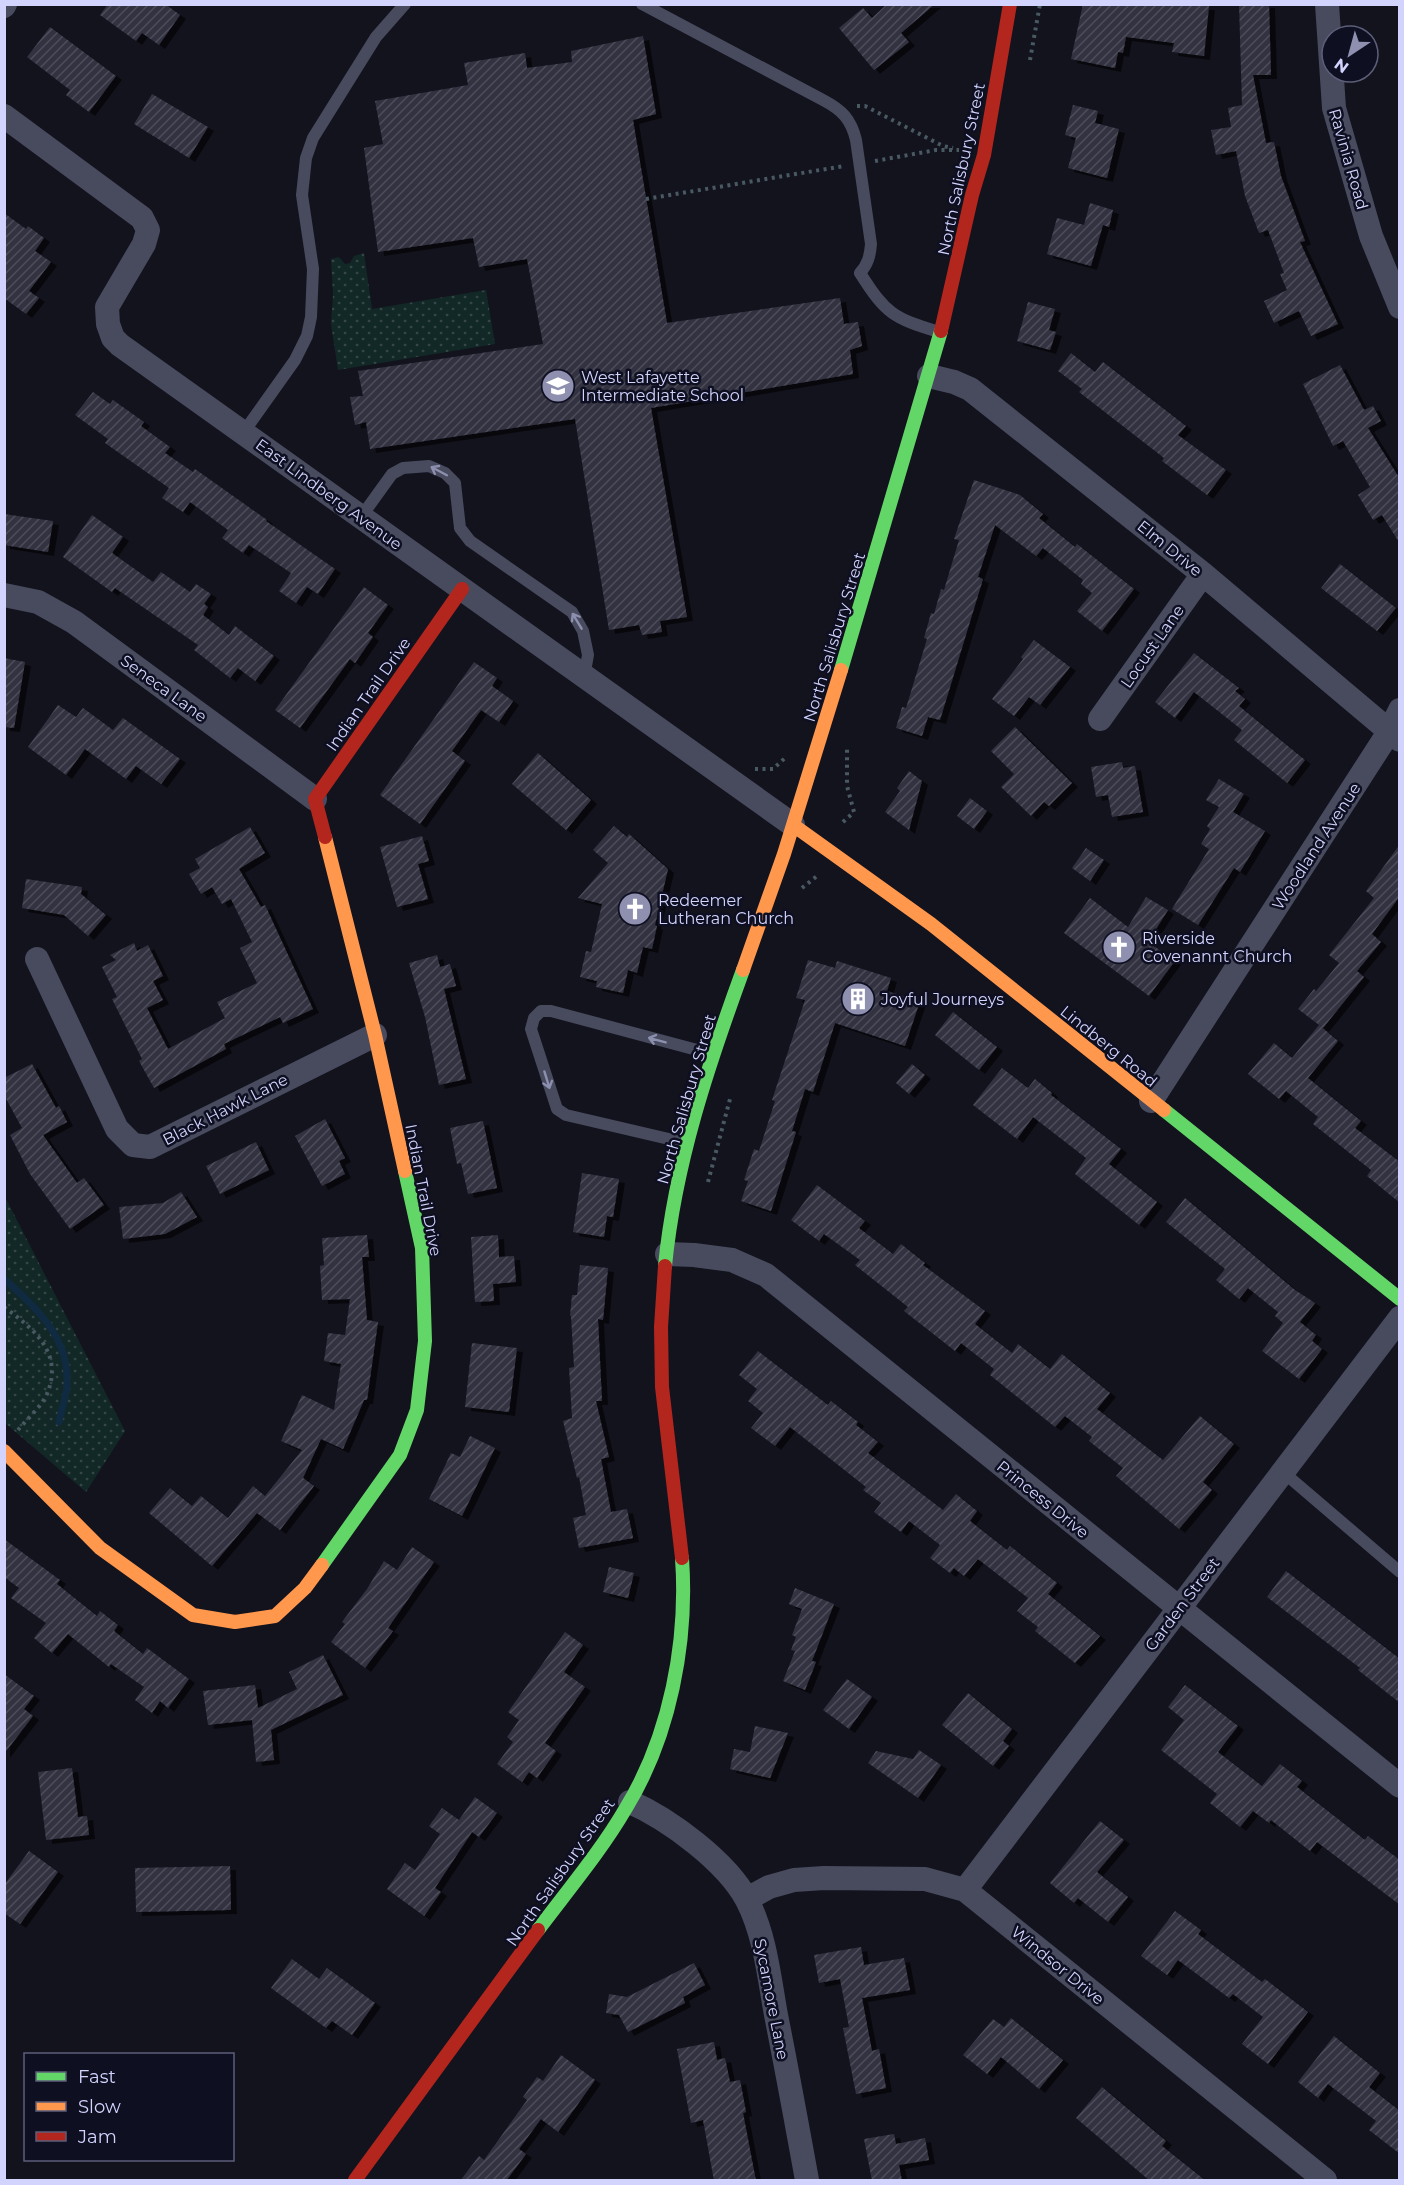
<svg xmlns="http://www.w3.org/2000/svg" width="1404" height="2185" font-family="Montserrat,sans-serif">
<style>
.park{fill:url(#park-dots)}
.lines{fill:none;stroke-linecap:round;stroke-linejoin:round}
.stream{stroke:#102b41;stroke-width:7}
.building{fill:url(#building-hatch);filter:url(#shadow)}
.path{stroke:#495962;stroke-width:4;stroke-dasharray:3 4.5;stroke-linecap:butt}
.lane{stroke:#484a5e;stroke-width:12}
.street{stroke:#484a5e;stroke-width:24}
.fast{stroke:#63d668;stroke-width:14}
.slow{stroke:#ff974d;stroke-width:14}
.jam{stroke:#b3261e;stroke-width:14}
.oneway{stroke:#8d8fae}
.labels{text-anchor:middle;stroke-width:5;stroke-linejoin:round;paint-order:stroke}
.street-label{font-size:16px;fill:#d2d4fd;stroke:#0f0f22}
.poi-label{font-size:16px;fill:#d2d4fd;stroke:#0f0f22;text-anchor:start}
</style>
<defs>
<pattern id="park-dots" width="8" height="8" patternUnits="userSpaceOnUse" patternTransform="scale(1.5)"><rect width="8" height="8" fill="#122826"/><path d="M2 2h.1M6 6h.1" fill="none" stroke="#344646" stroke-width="1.8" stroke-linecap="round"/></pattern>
<pattern id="building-hatch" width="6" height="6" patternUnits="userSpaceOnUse" patternTransform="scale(1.5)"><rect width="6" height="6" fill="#313140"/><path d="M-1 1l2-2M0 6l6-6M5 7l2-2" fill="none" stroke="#4e4e5c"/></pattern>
<filter id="shadow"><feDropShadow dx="6" dy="4" stdDeviation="0" flood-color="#0009"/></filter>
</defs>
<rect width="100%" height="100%" fill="#13131e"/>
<path class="park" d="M364 253 372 309 486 290 495 344 338 370 331 324 333 295 331 259 339 257 345 264 350 263 354 256Z
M4 1195 125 1431 86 1492 5 1423Z"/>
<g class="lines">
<path class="stream" d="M4 1279C37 1308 70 1338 67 1386 66 1398 61 1410 59 1422"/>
</g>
<path class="building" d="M108 4H165L180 15 159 45 142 33 136 41 100 15Z
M887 4H935L901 33 909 42 874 70 839 28 863 8 872 18Z
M1083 4 1209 6 1204 56 1172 52 1174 43 1126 37 1123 53 1118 52 1115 68 1071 59Z
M1239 4H1269L1271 75H1253L1266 143 1274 142 1281 176 1305 241 1300 242 1338 324 1311 336 1299 311 1274 323 1264 301 1287 290 1280 274 1284 273 1268 230 1259 233 1245 196 1236 151 1216 155 1211 130 1231 127 1228 108 1242 105Z
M50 27 116 76 89 112 66 95 70 90 27 57Z
M643 36 656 114 633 120 667 323 840 298 844 324 858 322 862 346 850 350 853 374 651 408 687 617 660 621 662 632 642 635 639 625 609 630 575 419 370 449 366 422 355 425 350 397 363 396 358 371 543 344 527 259 479 267 473 238 378 252 364 148 383 144 375 101 468 85 464 63 525 53 527 68 572 62 571 51Z
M152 94 208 127 189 158 134 124Z
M1073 105 1098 111 1095 123 1119 129 1107 178 1068 168 1076 138 1065 135Z
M1090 203 1113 210 1109 227 1103 225 1091 266 1047 254 1057 218 1084 225Z
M4 213 26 229 28 226 44 238 35 251 51 262 29 291 39 298 26 314 4 298Z
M1028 302 1055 309 1049 330 1056 332 1050 350 1017 341Z
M1071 353 1095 372 1103 362 1186 426 1178 435 1226 470 1207 495 1162 461 1164 458 1079 392 1082 389 1058 371Z
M1340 365 1364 410 1373 406 1381 421 1368 428 1400 479V544L1382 515 1373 520 1358 495 1370 487 1343 441 1333 446 1303 384Z
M93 392 110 404 113 400 144 422 141 426 170 447 165 453 193 472 195 469 267 520 266 521 335 569 318 594 307 587 296 603 279 591 291 573 249 545 243 553 222 538 228 530 190 502 183 512 162 498 169 488 105 443 108 439 75 415Z
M974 480 1020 495 1043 514 1039 518 1075 547 1077 544 1134 589 1102 631 1077 611 1092 593 1081 584 1083 580 1043 548 1036 556 995 525 978 577 983 579 940 720 928 717 922 736 896 728 902 707 906 708 927 639 924 638 931 613 934 614 941 589 944 590 959 540 954 539Z
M4 514 53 521 48 552 4 545Z
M92 515 123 537 112 553 153 582 161 572 190 592 196 584 211 594 204 604 208 607 203 615 229 635 235 626 274 656 255 681 238 668 230 678 194 650 198 645 115 588 112 592 63 557Z
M1340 564 1396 608 1377 631 1321 588Z
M364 587 388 605 368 633 373 637 355 663 350 659 300 728 275 710Z
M1034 640 1070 667 1040 705 1029 697 1014 716 992 699 1023 659 1021 657Z
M1194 653 1239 688 1235 691 1245 699 1239 706 1305 760 1287 783 1234 740 1242 730 1194 692 1175 718 1155 702Z
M4 658 25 662 14 728 4 727Z
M474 662 497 678 492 686 513 701 499 722 481 710 452 751 465 761 420 824 380 795Z
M58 705 76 717 83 708 113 730 123 718 180 759 161 784 136 766 126 779 85 749 66 775 28 747Z
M1015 727 1072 783 1049 806 1044 802 1031 816 1001 787 1014 774 991 751Z
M538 753 591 800 566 830 512 784Z
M1122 762 1123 768 1135 766 1143 812 1112 817 1108 795 1096 797 1091 767Z
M909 771 922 781 909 830 885 812 900 791 897 788Z
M1219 779 1244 794 1233 812 1265 831 1240 872 1234 868 1198 925 1172 909 1209 849 1201 844 1210 829 1207 826 1219 807 1206 800Z
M970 798 987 811 974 829 957 816Z
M614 826 627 837 629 834 668 869 655 925 657 926 652 949 643 947 637 973 628 970 623 993 596 987 597 981 580 977 586 951 591 952 602 904 578 898 608 863 593 850Z
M250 827 265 853 239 869 261 907 265 905 313 1009 283 1023 280 1017 224 1044 226 1049 154 1088 139 1061 142 1059 112 999 117 997 102 967 116 960 110 955 134 943 137 951 148 945 163 976 153 981 163 1000 147 1008 168 1049 225 1018 217 1002 257 983 240 948 252 942 231 899 222 904 212 887 201 894 189 874 200 868 195 859Z
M422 836 429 861 418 864 428 899 397 907 380 847Z
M1400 844V896L1372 934 1381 942 1357 971 1364 977 1323 1028 1298 1009 1314 989 1316 991 1339 963 1329 955 1374 898 1366 891Z
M1086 848 1104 860 1090 881 1072 868Z
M26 879 82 887 81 894 106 915 88 936 64 915 22 908Z
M1146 897 1168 910 1148 942 1175 961 1149 996 1064 933 1090 898 1128 927Z
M437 955 440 967 450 964 456 986 444 989 466 1079 439 1085 425 1017 409 963Z
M808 960 835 968 837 961 891 978 887 991 920 1001 905 1046 835 1023 813 1092 805 1089 792 1131 796 1132 771 1211 741 1201 748 1181 744 1180 754 1149 759 1151 775 1101 772 1100 805 1000 796 998Z
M953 1012 997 1047 979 1070 935 1035Z
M1319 1025 1338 1041 1308 1078 1361 1121 1355 1128 1400 1162V1203L1367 1176 1371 1170 1313 1124 1318 1117 1286 1091 1279 1099 1248 1074 1274 1043 1292 1058Z
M32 1064 56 1108 59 1106 67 1122 43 1135 77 1183 84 1178 104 1205 70 1229 30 1174 10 1135 22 1128 4 1095V1078Z
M912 1064 925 1075 909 1094 896 1083Z
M1002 1068 1028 1088 1035 1079 1052 1093 1051 1095 1121 1149 1109 1164 1157 1202 1139 1225 1075 1174 1086 1158 1033 1117 1017 1139 973 1105Z
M325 1119 345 1158 339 1161 345 1174 322 1186 295 1136Z
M483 1121 497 1188 468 1194 461 1163 457 1164 450 1128Z
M256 1142 269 1170 220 1194 206 1166Z
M582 1173 619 1179 613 1217 607 1216 604 1237 573 1232Z
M817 1185 865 1221 859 1228 893 1254 901 1244 925 1263 923 1265 985 1311 975 1324 1012 1353 1018 1344 1050 1369 1062 1354 1110 1393 1097 1409 1163 1460 1200 1416 1234 1444 1203 1482 1212 1490 1179 1529 1116 1476 1123 1468 1089 1441 1092 1437 1065 1416 1055 1427 990 1375 994 1369 961 1343 955 1351 904 1311 908 1307 855 1265 860 1260 824 1234 819 1241 791 1220Z
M181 1192 197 1217 165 1234 123 1239 119 1207 163 1203Z
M1185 1198 1295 1290 1315 1303 1300 1322 1316 1335 1312 1341 1322 1349 1299 1379 1262 1351 1283 1323 1275 1316 1278 1312 1248 1288 1239 1299 1216 1280 1225 1269 1166 1222Z
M367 1235 369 1257H362L367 1320 378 1322 367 1400H364L343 1449 321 1439 303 1478 314 1486 280 1530 257 1513 212 1566 149 1513 170 1488 192 1506 201 1496 228 1518 253 1486 265 1496 302 1450 281 1441 302 1395 334 1410 341 1364 324 1361 328 1333 345 1335 350 1299 322 1300 320 1266 324 1265 322 1238Z
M498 1235 499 1257 514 1256 516 1282 493 1284 494 1301 475 1302 471 1237Z
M580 1265 608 1268 603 1320 598 1319 602 1401H596L609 1457 601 1459 611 1512 627 1509 633 1538 579 1548 573 1518 586 1515 579 1477 577 1478 563 1421 572 1418 569 1368 574 1367 571 1316H570L572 1295H577Z
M472 1343 517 1348 509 1412 465 1407Z
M758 1351 828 1405 831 1401 858 1422 856 1425 878 1442 868 1453 943 1510 956 1494 977 1511 970 1521 1007 1550 1010 1546 1057 1583 1048 1594 1100 1636 1075 1663 1035 1631 1038 1627 1017 1611 1028 1598 978 1559 964 1576 954 1568 950 1573 930 1558 940 1545 909 1521 901 1532 874 1512 881 1503 863 1490 866 1487 790 1427 775 1446 751 1428 763 1413 748 1401 757 1389 739 1375Z
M470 1436 495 1448 462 1516 429 1499 451 1453 460 1457Z
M4 1539 60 1580 57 1584 97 1616 100 1611 118 1625 114 1631 143 1654 147 1648 189 1679 168 1708 160 1701 152 1713 135 1700 144 1687 111 1664 109 1667 68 1634 52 1653 34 1638 46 1623 11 1598 19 1588 4 1577Z
M412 1547 434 1562 388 1628 393 1631 365 1668 331 1642 345 1624 342 1622 367 1589 384 1561 397 1570Z
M609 1567 634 1573 628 1598 603 1592Z
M1286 1571 1400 1659V1703L1358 1670 1360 1668 1267 1597Z
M795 1588 834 1604 812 1661 816 1662 805 1690 783 1681 795 1651 791 1650 796 1637 792 1635 802 1609 789 1604Z
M565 1632 583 1645 564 1672 585 1687 545 1743 556 1751 537 1778 529 1772 522 1782 497 1764 513 1742 507 1737 519 1720 508 1712Z
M323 1655 343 1695 271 1730 274 1760 256 1762 252 1720 208 1725 203 1691 255 1685 258 1708 297 1689 289 1672Z
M4 1674 34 1696 24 1709 33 1716 4 1754Z
M847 1679 872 1697 849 1729 823 1710Z
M1185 1685 1238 1726 1218 1752 1262 1786 1280 1764 1302 1781 1297 1787 1365 1840 1368 1836 1400 1860V1905L1317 1842 1310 1851 1271 1820 1269 1823 1253 1811 1240 1827 1210 1803 1217 1794 1161 1750 1184 1720 1168 1707Z
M968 1693 1012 1729 1003 1741 1009 1746 993 1766 942 1725Z
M755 1726 788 1733 770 1778 730 1769 734 1749 750 1752Z
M919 1750 941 1765 918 1798 868 1763 876 1751 913 1759Z
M72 1768 78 1817 87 1816 89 1835 46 1840 38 1772Z
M475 1797 497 1813 479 1837 472 1832 435 1888 441 1892 424 1916 387 1889 405 1863 415 1870 440 1834 429 1826 442 1808 459 1820Z
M1100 1821 1124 1840 1097 1872 1128 1897 1108 1922 1078 1898 1074 1903 1050 1883Z
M29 1851 58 1872 20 1924 4 1913V1885Z
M230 1866 231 1910 136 1912 135 1868Z
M1175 1911 1201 1930 1198 1934 1262 1982 1265 1979 1308 2012 1268 2064 1242 2044 1263 2017 1233 1994 1229 1998 1178 1960 1167 1975 1141 1956Z
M861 1947 864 1965 904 1958 910 1990 862 1998 872 2051 879 2049 886 2088 856 2094 843 2028 849 2027 840 1979 819 1983 814 1955Z
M292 1959 319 1979 327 1968 375 2003 352 2035 332 2021 326 2028 271 1988Z
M694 1963 705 1985 683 1997 685 2003 628 2032 619 2015 606 2013 609 1994 627 1997Z
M1011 2018 1063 2060 1039 2089 1001 2057 987 2074 963 2055 993 2019 1004 2027Z
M1334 2036 1380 2073 1369 2087 1400 2111V2154L1369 2130 1376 2121 1328 2084 1318 2098 1298 2082Z
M714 2042 717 2060 725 2058 730 2082 740 2080 746 2112 743 2113 756 2181H714L703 2120 691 2123 677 2049Z
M561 2055 595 2080 558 2132 541 2119 519 2149 526 2154 506 2181H460L479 2156 484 2160 527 2100 523 2097 537 2077 543 2081Z
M1102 2087 1166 2141 1162 2146 1206 2181H1150L1076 2118Z
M894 2134 896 2144 925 2138 929 2160 899 2165 902 2181H872L864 2139Z"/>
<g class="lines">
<path class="path" d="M1030 60 1040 4
M857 106H865L943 146 953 148
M875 161 936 150H959
M646 199 844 166
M755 769H773L785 758
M843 822 854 812 847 786V748
M802 888 817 876
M708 1182 730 1099
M4 1307C34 1329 64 1353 47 1394 41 1407 27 1419 18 1430"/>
<path class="lane" d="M642 4 823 100C842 110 851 119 856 140L871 244C870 256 868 264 860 273 886 314 893 318 939 332
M243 433 295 360 307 336 311 317 313 269 302 195 306 158 313 138 376 37 405 4
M361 517 392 474 403 468 429 466 445 473 455 483 460 528 470 541 572 612 583 631 588 655 584 677
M686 1143 566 1115 557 1109 531 1029 534 1018 541 1011H551L712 1054
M1283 1472 1400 1572"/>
<path class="street" d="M1327 4 1334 108 1371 236 1400 307
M4 6 5 4
M4 116 142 218 148 230 144 244 107 307 108 324 113 338 120 345 793 825
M929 376 954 382 970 389 1203 574 1400 740
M4 595 38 602 74 622 315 799
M1100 719 1203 574
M37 959 117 1129 133 1145 150 1147 375 1035
M1151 1101 1389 732 1400 710
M667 1254 694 1255 732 1260 766 1275 1400 1786
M630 1802C669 1819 727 1862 747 1900 765 1935 769 1976 776 2015 787 2070 797 2125 807 2180
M965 1890 1400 1318
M747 1899 769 1887 794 1880 824 1878 925 1879 965 1890 1325 2180"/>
<path class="fast" d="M841 670 941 331
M1164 1110 1400 1299
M665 1266C675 1163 708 1066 743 970
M322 1565 400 1455 417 1410 425 1341 422 1248 405 1171
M538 1930C568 1890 601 1851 626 1808 670 1736 688 1642 682 1558"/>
<path class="slow" d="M793 825 931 924 1164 1110
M325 837 375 1035 405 1171
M743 970 784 854 841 670
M4 1451 100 1548 193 1615 235 1622 275 1616 305 1588 322 1565"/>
<path class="jam" d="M941 331 972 195 984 155 1010 4
M325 837 315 799 462 589
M665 1266 661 1327 662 1387 682 1558
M355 2180 538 1930"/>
</g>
<defs><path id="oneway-shaft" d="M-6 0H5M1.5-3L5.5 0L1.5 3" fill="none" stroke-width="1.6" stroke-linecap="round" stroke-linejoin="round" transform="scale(1.5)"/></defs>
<g class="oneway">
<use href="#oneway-shaft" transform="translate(439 471) rotate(-152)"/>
<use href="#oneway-shaft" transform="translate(577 621) rotate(-121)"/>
<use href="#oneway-shaft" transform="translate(657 1040) rotate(-165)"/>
<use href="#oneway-shaft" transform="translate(547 1080) rotate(73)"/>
</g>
<defs>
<symbol id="school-disc" viewBox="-11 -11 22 22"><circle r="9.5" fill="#8f90af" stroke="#0f0f22"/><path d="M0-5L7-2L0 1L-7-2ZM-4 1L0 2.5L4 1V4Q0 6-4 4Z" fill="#fff"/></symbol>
<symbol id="church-disc" viewBox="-11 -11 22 22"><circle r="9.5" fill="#8f90af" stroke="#0f0f22"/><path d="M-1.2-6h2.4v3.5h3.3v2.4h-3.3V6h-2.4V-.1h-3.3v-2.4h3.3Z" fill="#fff"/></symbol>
<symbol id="building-disc" viewBox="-11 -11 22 22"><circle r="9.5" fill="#8f90af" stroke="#0f0f22"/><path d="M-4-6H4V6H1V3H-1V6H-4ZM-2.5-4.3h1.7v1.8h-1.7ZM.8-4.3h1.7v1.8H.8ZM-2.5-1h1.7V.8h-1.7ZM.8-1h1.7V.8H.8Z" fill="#fff"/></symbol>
</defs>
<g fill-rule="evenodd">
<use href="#school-disc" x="539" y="367" width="38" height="38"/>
<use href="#church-disc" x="616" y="890" width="38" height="38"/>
<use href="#church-disc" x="1100" y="928" width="38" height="38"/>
<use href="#building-disc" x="839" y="980" width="38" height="38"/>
</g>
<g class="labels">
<g class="street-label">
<text transform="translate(1349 159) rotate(74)" y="6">Ravinia Road</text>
<text transform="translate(961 169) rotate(-78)" y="6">North Salisbury Street</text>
<text transform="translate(329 494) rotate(36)" y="6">East Lindberg Avenue</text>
<text transform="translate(1170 548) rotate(39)" y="6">Elm Drive</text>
<text transform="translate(834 637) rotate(-73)" y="6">North Salisbury Street</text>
<text transform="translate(1152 646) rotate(-55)" y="6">Locust Lane</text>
<text transform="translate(164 688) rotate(36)" y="6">Seneca Lane</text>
<text transform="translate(368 694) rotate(-55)" y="6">Indian Trail Drive</text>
<text transform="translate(1316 846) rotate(-57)" y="6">Woodland Avenue</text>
<text transform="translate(1109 1046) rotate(39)" y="6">Lindberg Road</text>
<text transform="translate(686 1099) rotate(-74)" y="6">North Salisbury Street</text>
<text transform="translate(225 1109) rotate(-27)" y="6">Black Hawk Lane</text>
<text transform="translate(424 1190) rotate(79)" y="6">Indian Trail Drive</text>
<text transform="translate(1043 1499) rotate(39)" y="6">Princess Drive</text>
<text transform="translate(1182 1604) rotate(-53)" y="6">Garden Street</text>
<text transform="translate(560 1872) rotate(-55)" y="6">North Salisbury Street</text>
<text transform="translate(1058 1965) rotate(39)" y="6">Windsor Drive</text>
<text transform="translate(772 1999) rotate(79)" y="6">Sycamore Lane</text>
</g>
<g class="poi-label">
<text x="581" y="383">West Lafayette<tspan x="581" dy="18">Intermediate School</tspan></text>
<text x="658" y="906">Redeemer<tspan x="658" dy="18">Lutheran Church</tspan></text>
<text x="1142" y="944">Riverside<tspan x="1142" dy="18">Covenannt Church</tspan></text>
<text x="881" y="1005">Joyful Journeys</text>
</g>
</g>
<rect width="1404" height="2185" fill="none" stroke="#d2d4fd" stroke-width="12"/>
<rect x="24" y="2053" width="210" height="108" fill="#0f0f22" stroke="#5d5e7a" stroke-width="1.5"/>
<rect x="36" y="2072" width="30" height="9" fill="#63d668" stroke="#5d5e7a" stroke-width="1.5"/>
<text x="78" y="2083" font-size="18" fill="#d2d4fd">Fast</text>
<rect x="36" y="2102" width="30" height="9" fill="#ff974d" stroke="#5d5e7a" stroke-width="1.5"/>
<text x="78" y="2113" font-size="18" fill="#d2d4fd">Slow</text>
<rect x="36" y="2132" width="30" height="9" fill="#b3261e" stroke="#5d5e7a" stroke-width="1.5"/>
<text x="78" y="2143" font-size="18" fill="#d2d4fd">Jam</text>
<g transform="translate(1350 54) rotate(216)"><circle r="28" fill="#0f0f22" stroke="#5d5e7a" stroke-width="1.5"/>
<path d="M0-4.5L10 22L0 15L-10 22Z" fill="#8f90af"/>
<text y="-9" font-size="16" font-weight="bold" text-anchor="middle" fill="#d2d4fd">N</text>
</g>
</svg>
